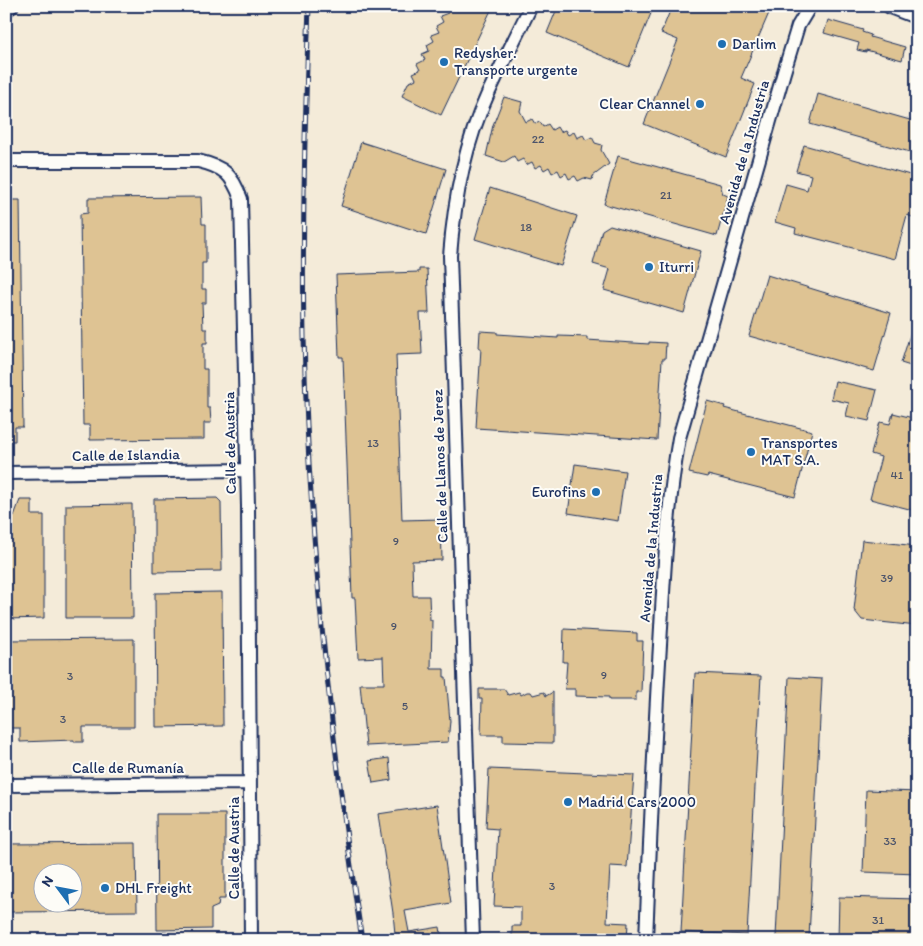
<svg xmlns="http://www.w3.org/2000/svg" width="923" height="946" font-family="Itim,sans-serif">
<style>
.building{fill:#dec393;stroke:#1b2f5e;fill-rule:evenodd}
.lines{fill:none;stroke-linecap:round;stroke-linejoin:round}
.minor-casing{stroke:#1b2f5e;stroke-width:16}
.tertiary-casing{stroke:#1b2f5e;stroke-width:19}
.minor{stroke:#fdfcf7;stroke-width:12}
.tertiary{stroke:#fdfcf7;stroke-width:15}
.rail-casing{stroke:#1b2f5e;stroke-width:5}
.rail{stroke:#fdfcf7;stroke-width:3;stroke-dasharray:9;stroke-linecap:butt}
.poi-dot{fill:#1f6fb2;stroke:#fdfcf7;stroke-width:2}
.labels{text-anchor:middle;stroke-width:4;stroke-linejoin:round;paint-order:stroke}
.number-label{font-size:12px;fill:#4c546b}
.poi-label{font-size:15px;fill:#1b2f5e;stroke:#fdfcf7;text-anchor:start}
.street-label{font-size:15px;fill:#1b2f5e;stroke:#fdfcf7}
</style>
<rect width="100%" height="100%" fill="#f4ebd9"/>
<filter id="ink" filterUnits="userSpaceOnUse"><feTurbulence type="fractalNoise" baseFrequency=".02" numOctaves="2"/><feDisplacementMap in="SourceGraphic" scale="10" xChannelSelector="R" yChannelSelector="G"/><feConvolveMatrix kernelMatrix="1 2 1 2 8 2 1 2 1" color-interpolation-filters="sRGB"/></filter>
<g filter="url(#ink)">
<path class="building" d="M444 6H493L441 115 402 96 408 83 416 79 413 73 420 70 417 64 425 60 422 54 429 51 427 45 434 41 431 35 439 32 436 26 443 22 440 16 448 13Z
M558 6H654L629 67 547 33Z
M672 6H772L741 78 755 84 726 157 644 124 678 40 661 33Z
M828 20 863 30 862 32 871 35 870 37 905 47 902 60 866 50V52L857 50 859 43 824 33Z
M818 94 917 122V154L810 124Z
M504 97 522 102 520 111 526 122 532 119 535 124 540 122 543 127 548 124 552 130 557 127 560 132 565 130 568 135 574 132 577 138 583 135 586 140 592 137 595 143 602 145 601 150 609 164 593 176 592 180 584 178 578 181 575 176 569 179 566 173 561 176 558 170 552 173 549 167 544 170 541 165 535 168 532 162 526 165 523 159 517 162 514 156 504 162 486 156 493 125Z
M361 142 446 169 426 234 341 206Z
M804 145 917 177V213L912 217 907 215 895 259 795 233 796 228 775 222 786 184 807 190 811 175 796 171Z
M618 156 720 184 723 194 728 196 717 236 604 204Z
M490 188 577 216 561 266 475 239Z
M201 197 202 224H206V263H202V289H206V303H202L203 329H207V343H203V369H207V408H210L211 423H204V439L90 440V425H83L80 214 88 213V198Z
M6 200H20L23 427H15V441H6Z
M610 225 701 251 684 313 604 290 610 269 593 264 602 230Z
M419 269H427L429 313H420L422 354 396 355 402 520 441 519 442 560 412 561 413 596H429L430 620H432L431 669H444V677H446L450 721 448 742 366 746 360 684H384L383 657 358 658 355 598H352L343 357H339L336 275 419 272Z
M767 275 891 313 874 371 749 336Z
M915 319H917V368L901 363Z
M480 331 497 332V334L558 338V336L587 337V340L649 344V342L666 343 665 359H662L657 440 476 428 481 348H479Z
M835 381 877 390 869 421 846 416 849 403 831 399Z
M707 401 725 406 724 408 812 431 795 497 708 475 707 477 689 473Z
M893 413 917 419V511L870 499 881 457 871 454 880 422 890 424Z
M575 464 625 471 618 521 568 513Z
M217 498 221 502 222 571 154 572V499Z
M20 500H32V515H44V618L6 619V516H14Z
M132 504 133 618H66V505Z
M862 540 917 546V626L862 620 854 610Z
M222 592 223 726 156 727 155 593Z
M564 629 637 633V641H643L641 692H636V700H609V697L575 696V689H565L567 662H563Z
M134 639V727H83V742H74V740L20 742V728H6V640Z
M695 673 761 676 747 935 681 932Z
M789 677 822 679 809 938 776 937Z
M479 689H504L508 695 519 692 521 695 527 692H531L533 695 544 692 546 696 553 692V743L503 742V735H481L482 699H479Z
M389 758 391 780 373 783 369 761Z
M489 769 634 775 627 867 610 866 607 922 628 923 627 940H512V926H521V907L494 906 498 829 486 828Z
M866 790 917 792V874L863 872Z
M437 805 451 903 405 911 409 932 440 927 442 940H389V935L395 934 393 913 378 814Z
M156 814H225V899H219L218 906 211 909V929L157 930Z
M136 843 137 911 6 912V844ZM42 874H72V904H42Z
M839 897 917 899V940H838Z"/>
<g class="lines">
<defs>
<path id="minor" d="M6 10 12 6
M6 161H198C224 167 232 174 241 199L248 506 251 940
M6 473 246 470
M6 785 250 783
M473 940 450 256C454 202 464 146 487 96 501 66 516 36 531 6
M646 940C650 841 654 743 660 645 664 575 667 507 679 438L784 72 798 26 810 6"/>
<path id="tertiary" d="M891 6 917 16"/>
</defs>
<use href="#minor" class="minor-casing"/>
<use href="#tertiary" class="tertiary-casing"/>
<use href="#minor" class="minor"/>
<use href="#tertiary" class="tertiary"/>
<defs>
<path id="rail" d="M309 6C305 116 302 226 304 336 308 538 331 740 362 940"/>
</defs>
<use href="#rail" class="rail-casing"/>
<use href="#rail" class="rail"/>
</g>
</g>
<g class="poi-dot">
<circle cx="722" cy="44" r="5"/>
<circle cx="444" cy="62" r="5"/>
<circle cx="700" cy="104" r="5"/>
<circle cx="649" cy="267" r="5"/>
<circle cx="751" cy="452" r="5"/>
<circle cx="596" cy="492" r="5"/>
<circle cx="568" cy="802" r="5"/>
<circle cx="105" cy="888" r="5"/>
</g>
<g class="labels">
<g class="number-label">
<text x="538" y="143">22</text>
<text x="666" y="199">21</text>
<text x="526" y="231">18</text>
<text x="373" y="447">13</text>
<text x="897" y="479">41</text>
<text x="396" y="545">9</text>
<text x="887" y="582">39</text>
<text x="394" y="630">9</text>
<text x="604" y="679">9</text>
<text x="70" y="680">3</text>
<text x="405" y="710">5</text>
<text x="63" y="723">3</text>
<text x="890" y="845">33</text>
<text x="552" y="890">3</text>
<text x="878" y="924">31</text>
</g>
<g class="poi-label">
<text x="732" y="49">Darlim</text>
<text x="454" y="58">Redysher.<tspan x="454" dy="17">Transporte urgente</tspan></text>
<text x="690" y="109" text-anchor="end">Clear Channel</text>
<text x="659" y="272">Iturri</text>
<text x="761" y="448">Transportes<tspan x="761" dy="17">MAT S.A.</tspan></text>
<text x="586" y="497" text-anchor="end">Eurofins</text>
<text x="578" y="807">Madrid Cars 2000</text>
<text x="115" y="893">DHL Freight</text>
</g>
<g class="street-label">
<text transform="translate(744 152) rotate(-74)" y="5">Avenida de la Industria</text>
<text transform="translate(230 443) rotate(-91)" y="5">Calle de Austria</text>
<text transform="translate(126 455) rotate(-1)" y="5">Calle de Islandia</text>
<text transform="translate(440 466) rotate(-92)" y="5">Calle de Llanos de Jerez</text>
<text transform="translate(651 548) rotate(-85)" y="5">Avenida de la Industria</text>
<text x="128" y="773">Calle de Rumanía</text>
<text transform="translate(234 848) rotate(-90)" y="5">Calle de Austria</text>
</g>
</g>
<rect width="923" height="946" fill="none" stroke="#fdfcf7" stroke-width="25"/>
<rect x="12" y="12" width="898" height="921" fill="none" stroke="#1b2f5e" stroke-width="2" filter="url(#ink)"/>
<g transform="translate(58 888) rotate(302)"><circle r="24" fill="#fdfcf7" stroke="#a3aaba"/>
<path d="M0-4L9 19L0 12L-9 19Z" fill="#1f6fb2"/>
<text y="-8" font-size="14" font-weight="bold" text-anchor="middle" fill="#1b2f5e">N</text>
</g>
</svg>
